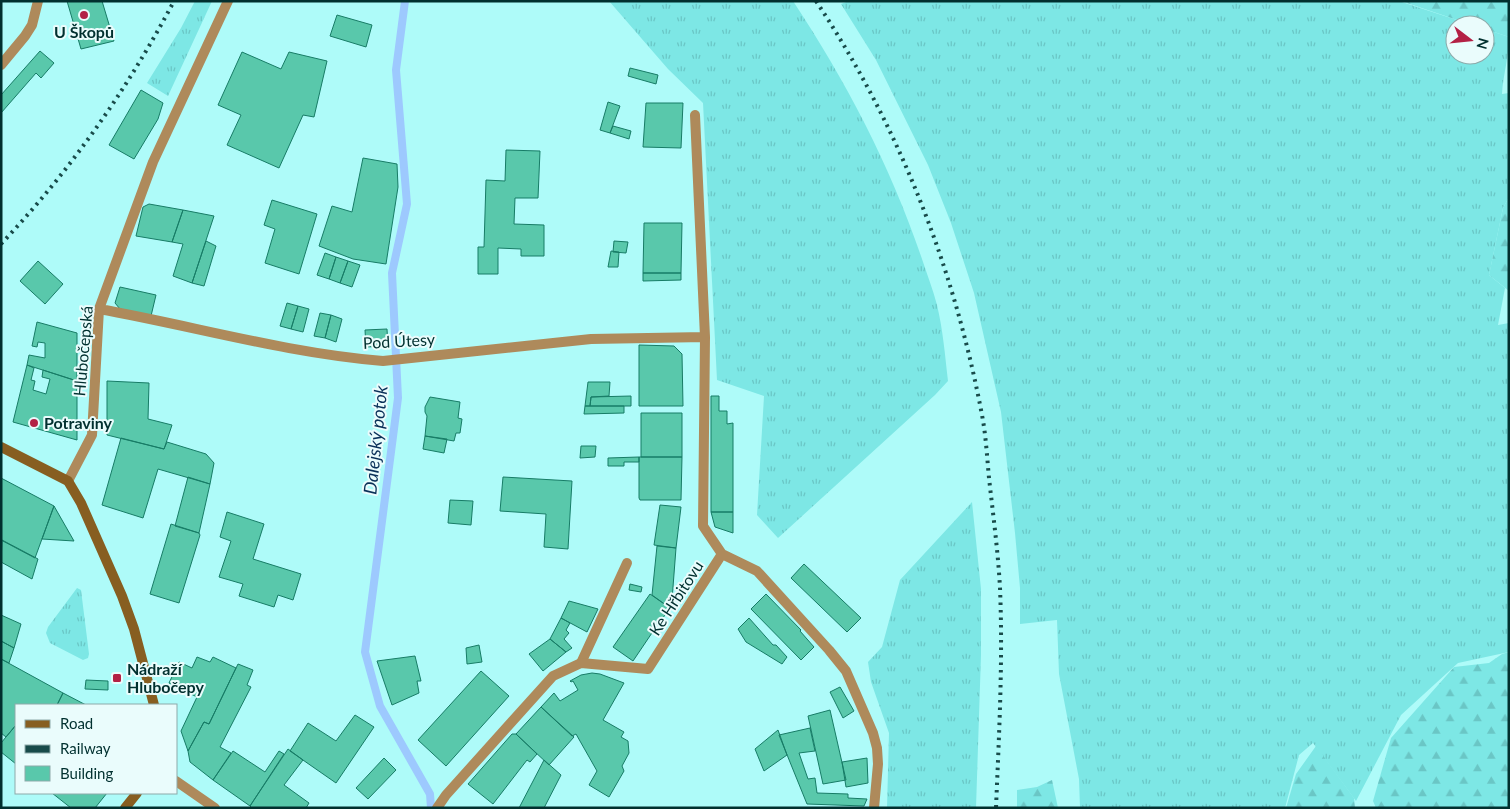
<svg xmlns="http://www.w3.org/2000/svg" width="1510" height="809" font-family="Lato,sans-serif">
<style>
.grass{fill:url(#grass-tufts)}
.forest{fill:url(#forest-firs)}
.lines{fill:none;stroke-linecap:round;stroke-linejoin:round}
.stream{stroke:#9dc9fe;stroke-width:8}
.building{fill:#59c8ab;stroke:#177c66}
.lane{stroke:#ae8a5b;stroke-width:10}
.street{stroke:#ae8a5b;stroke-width:10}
.secondary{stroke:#875e21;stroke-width:10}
.rail{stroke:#184b4a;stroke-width:4;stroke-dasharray:2.5 5;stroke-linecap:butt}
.poi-dot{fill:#b32145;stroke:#eafcfc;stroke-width:2}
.labels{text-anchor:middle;stroke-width:4;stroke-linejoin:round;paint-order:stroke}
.poi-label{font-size:16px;font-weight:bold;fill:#01302f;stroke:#eafcfc;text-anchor:start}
.street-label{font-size:16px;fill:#01302f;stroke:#eafcfc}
.water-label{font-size:18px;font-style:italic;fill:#093058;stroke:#eafcfc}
</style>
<defs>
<pattern id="grass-tufts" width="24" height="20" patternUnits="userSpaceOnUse" patternTransform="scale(1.25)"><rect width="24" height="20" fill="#7de7e5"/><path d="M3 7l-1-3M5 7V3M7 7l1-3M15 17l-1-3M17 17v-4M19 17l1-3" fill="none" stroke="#6ac6c5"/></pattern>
<pattern id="forest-firs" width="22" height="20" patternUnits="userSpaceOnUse" patternTransform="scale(1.25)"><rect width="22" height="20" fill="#7de7e5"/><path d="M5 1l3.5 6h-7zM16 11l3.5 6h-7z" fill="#6ac6c5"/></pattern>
</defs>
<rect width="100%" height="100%" fill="#aefbf9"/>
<path class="grass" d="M195 1H212L168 96 147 83 181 28Z
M609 1H793C846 81 891 167 922 259 927 274 933 290 937 305 943 330 945 355 948 381L935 395 778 538 757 515 764 396 717 380 703 103 668 69Z
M849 1H1399L1472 25H1455V55H1485V29L1509 37C1509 57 1503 75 1502 94L1509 93V197L1503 208 1489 275 1505 288 1498 325 1509 323V652L1458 663 1401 715 1356 801 1313 743 1299 755 1285 808H1080L1079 779 1059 674 1057 620 1020 624V588L1015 533 1001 412 974 293 951 223 928 165 876 60 841 4Z
M972 502 981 589V655L976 808H887L889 733 871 682 868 662 882 647 900 580Z
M77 588 81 590 89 654 88 658 83 660 50 643 46 633 48 627Z"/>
<path class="forest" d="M1401 1H1509V37L1485 29V25H1472Z
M1509 197V291L1489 275 1503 208Z
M1509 652V808H1376L1373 801 1391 738 1454 667 1489 663 1502 654Z
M1316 746 1354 798 1355 808H1286L1296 774Z
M1052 780 1058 808H1017V790L1037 787Z"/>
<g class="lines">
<path class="stream" d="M405 1 396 70 407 204 392 273 398 398 365 652 380 706 430 794 431 808"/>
</g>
<path class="building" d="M67 1H102L114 41 81 49Z
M337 15 372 25 366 47 330 36Z
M40 51 54 63 41 78 36 73 1 113V95Z
M242 52 281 69 289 52 327 61 314 117 303 115 279 168 227 145 241 115 218 105Z
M630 68 658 75 656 84 628 76Z
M141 90 163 103 158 119 134 159 109 145Z
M608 102 620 106 610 133 600 130Z
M646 103H683L681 148 643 147Z
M613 126 631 131 629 139 610 133Z
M506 150 540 151 538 198H515L514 224 544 225V256H521V249L498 248V274H478V247H484L486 180 505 181Z
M363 158 397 164 398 187 386 264 353 259 319 246 332 206 352 212Z
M272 200 317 214 299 274 265 263 275 229 264 225Z
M149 204 183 210 172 242 136 236 143 207Z
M183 210 214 216 192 283 173 276 183 244 172 242Z
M644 223H682L681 273H643Z
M206 241 216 246 204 286 192 283Z
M614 241 628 242 626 253 613 252Z
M611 251 619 252 618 267H608Z
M325 253 336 257 329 279 317 275Z
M336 257 348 261 340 283 329 279Z
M38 261 63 284 45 304 20 281Z
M348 261 360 265 352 287 340 283Z
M643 273H681V280L643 281Z
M120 287 156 295 151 316 120 309 115 303Z
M287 303 298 306 291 329 280 326Z
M298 306 309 309 303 332 291 329Z
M320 313 331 315 325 338 314 336Z
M331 315 342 319 336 342 325 338Z
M37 322 77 333V381L27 365 29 355 45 358V343L38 342 37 347 32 346Z
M387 329 388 346 366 347 365 330Z
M639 345 674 346 682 354 683 406H639Z
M27 365 34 368 31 380 35 381 33 390 46 394 50 379 42 377 43 370 77 381V440L13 422Z
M107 381 149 383 148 419 172 425 164 449 107 435Z
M588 382H610L609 396 591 397 590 406H585Z
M631 396V406H590L591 397Z
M711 396H719V411H727V424L733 423V512H711Z
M430 397 460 402 458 418 462 419 460 433H456L454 441 425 436 427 416 425 412V407Z
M585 406H624V413L584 414Z
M641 413H682V457H641Z
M425 436 447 439 444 453 423 449Z
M121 438 164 449 167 442 206 454 214 463 210 484 158 469 143 518 102 505Z
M581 446H596L595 457 580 458Z
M639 457H682L681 500H640L639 498Z
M639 457V462H624V466H608V458Z
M188 477 210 484 199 533 175 526Z
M503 477 572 481 568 549 544 547 546 514 500 511Z
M1 478 54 506 35 558 1 540Z
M450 500 473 501 471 525 448 523Z
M660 505 681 507 676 548 654 545Z
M54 506 74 541 42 539Z
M227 512 264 524 253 559 301 574 293 600 278 595 274 607 239 596 243 584 219 577 231 541 220 537Z
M711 512H733V533L715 527Z
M171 524 199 533 200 535 179 603 150 594Z
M2 540 38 559 32 579 1 562Z
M657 546 676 548 672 600 670 608 652 595Z
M804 564 861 618 847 632 791 578Z
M630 584 642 587 641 592 629 590Z
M650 594 670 608 660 622 662 623 660 625 658 624 633 661 613 647Z
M766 594 801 630 800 631 814 647 801 660 751 609Z
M569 601 598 609 587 632 561 618Z
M1 615 21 624 14 648 1 641Z
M561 618 570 623 566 630 569 633 564 639 572 648 566 652 550 639Z
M749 618 773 645H776L787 657 782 664 746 642 738 629Z
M550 639 566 652 543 671 529 654Z
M1 641 14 648 9 663 1 659Z
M479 645 482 662 467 664 466 648Z
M415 656 421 681H417L419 693 392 705 377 661Z
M197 657 210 662 213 657 236 668 209 724 204 722 188 751 181 731 197 697 169 683 179 662 192 668Z
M1 659 63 693 57 705H16V725L6 737 1 733Z
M238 664 253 670 247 685 251 687 220 747 231 753 213 780 190 762 188 751 204 722 209 724Z
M481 671 509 696 446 766 418 740Z
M592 673 600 674 624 683 603 720 624 732 621 737 628 741 629 753 622 766 624 771 609 797 589 785 597 771 576 734 572 736 541 707 554 693 560 701 578 690 573 681 571 682 570 681 581 675Z
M86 680 108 681V690L85 689Z
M840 687 854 711 843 718 830 692Z
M63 693 86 705H57Z
M541 707 574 737 549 765 516 734Z
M830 710 846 780 823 784 808 716Z
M355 715 374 727 336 783 290 751 308 723 336 741Z
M16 725V764L1 752V743Z
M810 728 815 751 799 753 808 779 815 778 817 793 848 794V798L867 799 864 806 807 804 779 735Z
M778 730 787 755 764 771 755 749Z
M512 734H516L537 754 530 762 527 760 493 804 468 784Z
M288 749 303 760 284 785 309 803 306 808H252L250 806Z
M233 751 265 772 279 751 284 754 250 806 213 780Z
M384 758 396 770 368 799 356 788Z
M867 758 868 783 846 787 842 762Z
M544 760 561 775 544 808H519Z
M52 793H107L95 808H71Z"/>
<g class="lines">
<path class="lane" d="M581 663 627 563"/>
<path class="street" d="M1 65 25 36 32 25 38 1
M695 115 705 337 703 526 722 554
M99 309C194 326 286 353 383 361L591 339 705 337
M68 481 92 435 99 309 153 162 228 1
M722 554 757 571 829 650 846 671 873 733 877 748 878 764 874 808
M176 781 215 808
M437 808 446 795 553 676 581 663 648 669 722 554"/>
<path class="secondary" d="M1 447 68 481 81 503 122 596 134 629 154 705
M125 808 137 793"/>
<path class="rail" d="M816 1C899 126 954 267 982 415 986 436 987 457 989 478 993 514 998 551 1000 588 1003 661 999 735 996 808
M1 244C70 171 127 90 174 1"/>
</g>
<g class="poi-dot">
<circle cx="84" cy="15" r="5"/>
<circle cx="34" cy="423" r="5"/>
<rect x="112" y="673" width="10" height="10" rx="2.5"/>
</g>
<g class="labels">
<g class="poi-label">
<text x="84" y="38" text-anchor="middle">U Škopů</text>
<text x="44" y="429">Potraviny</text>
<text x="127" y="675">Nádraží<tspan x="127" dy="18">Hlubočepy</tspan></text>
</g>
<g class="street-label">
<text transform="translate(399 341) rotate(-3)" y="6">Pod Útesy</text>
<text transform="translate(83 351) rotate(-85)" y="6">Hlubočepská</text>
<text transform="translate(676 598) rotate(-57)" y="6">Ke Hřbitovu</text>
</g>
<g class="water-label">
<text transform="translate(376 440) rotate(-84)" y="6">Dalejský potok</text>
</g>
</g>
<rect width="1510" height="809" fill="none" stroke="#01302f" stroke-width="5"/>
<rect x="15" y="704" width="162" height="90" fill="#eafcfc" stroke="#8daaaa"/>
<rect x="25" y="720" width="25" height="8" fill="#875e21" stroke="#8daaaa"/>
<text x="60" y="729" font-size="15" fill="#01302f">Road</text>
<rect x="25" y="745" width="25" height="8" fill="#184b4a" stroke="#8daaaa"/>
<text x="60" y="754" font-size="15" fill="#01302f">Railway</text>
<rect x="25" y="766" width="25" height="15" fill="#59c8ab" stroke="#8daaaa"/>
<text x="60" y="779" font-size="15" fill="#01302f">Building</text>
<g transform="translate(1470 40) rotate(106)"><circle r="24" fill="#eafcfc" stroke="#8daaaa"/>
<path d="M0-4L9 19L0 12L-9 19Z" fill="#b32145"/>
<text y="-8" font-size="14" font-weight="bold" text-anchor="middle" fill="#01302f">N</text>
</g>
</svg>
